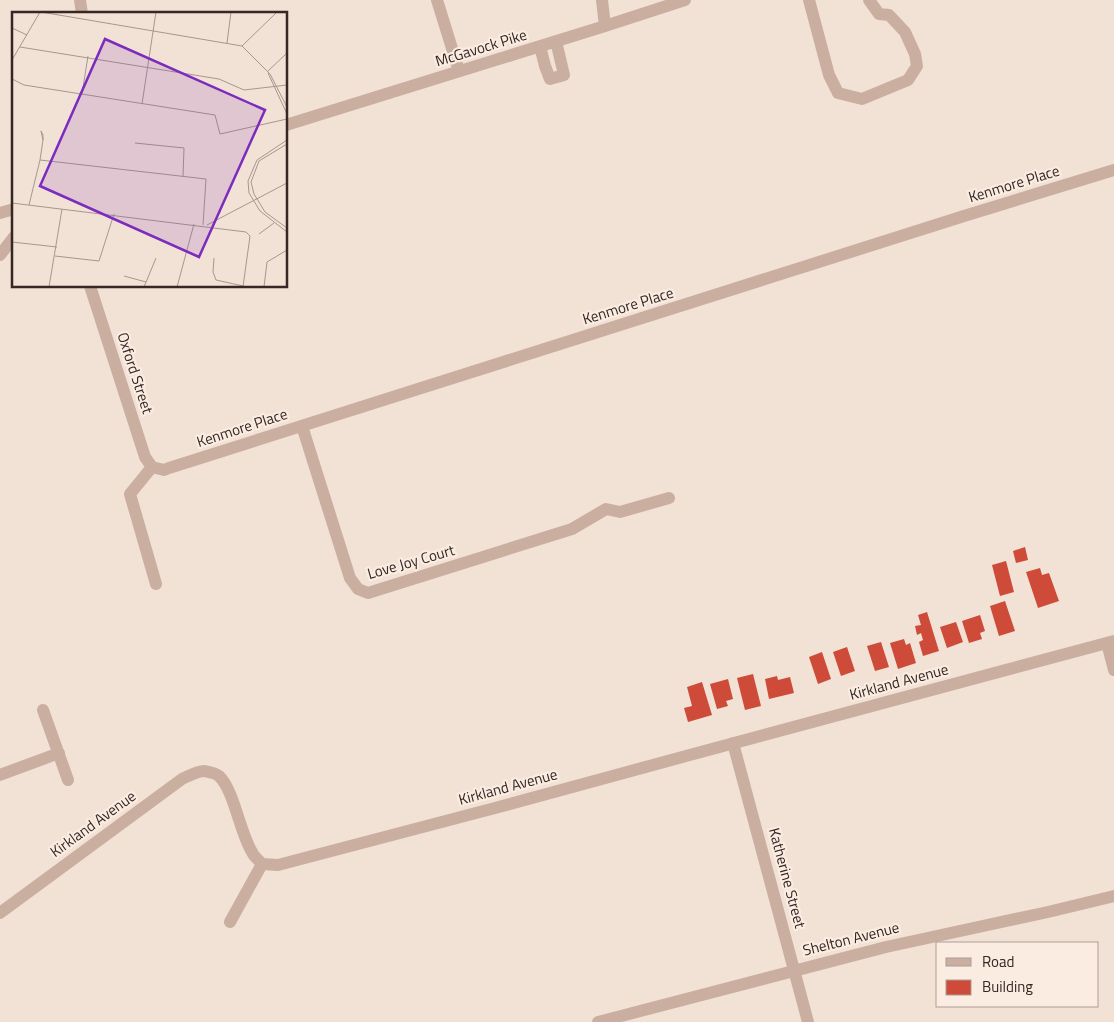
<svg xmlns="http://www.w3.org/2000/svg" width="1114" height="1022" font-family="'Titillium Web',sans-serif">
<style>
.building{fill:#cd4b38}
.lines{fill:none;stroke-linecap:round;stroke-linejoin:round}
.minor{stroke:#caafa1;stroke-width:12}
.labels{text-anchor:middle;stroke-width:4.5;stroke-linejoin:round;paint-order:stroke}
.street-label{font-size:15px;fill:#342724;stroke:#faece1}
.inset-road{fill:none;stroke:#a6978e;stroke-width:1}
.view{fill:#7b2cbf;fill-opacity:0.15;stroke:#7b2cbf;stroke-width:2.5}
.inset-edge{fill:none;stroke:#342724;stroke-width:2.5}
</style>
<rect width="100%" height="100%" fill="#f2e1d5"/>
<path class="building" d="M1025 547 1028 560 1016 563 1013 551Z
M1006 561 1014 592 1000 596 992 565Z
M1040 568 1042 575 1049 573 1059 601 1038 608 1026 572Z
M1005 601 1015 631 999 636 990 606Z
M927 612 939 651 923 656 919 642 923 640 921 633 917 635 915 626 921 625 918 615Z
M980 615 985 631 980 633 982 639 969 643 962 621Z
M956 622 963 642 947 648 940 627Z
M904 639 906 645 910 643 916 663 898 669 890 643Z
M881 642 889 667 875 671 867 646Z
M847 647 855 671 841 676 833 652Z
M822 652 831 679 818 684 809 657Z
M753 674 761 706 745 710 737 678Z
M777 676 778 680 790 677 794 693 769 699 765 679Z
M728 679 733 699 726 701 728 706 717 709 710 684Z
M702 682 712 715 688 722 684 708 692 706 687 687Z"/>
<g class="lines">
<path class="minor" d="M80 0 82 14
M437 0 459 71
M602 0 605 26
M809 0 829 75 838 93 862 99 908 80 917 66 915 54 905 32 889 15 879 14 869 0
M540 46 545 66 550 79 564 75 556 41
M286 125 605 26 685 0
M0 213 14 209
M0 255 14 237
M90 286 145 457 152 467
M302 426 350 578 358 589 368 593 572 529 606 509 620 512 669 498
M152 467 164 470 169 468 964 216 1114 170
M152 467 130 494 156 584
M1107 643 1114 670
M43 710 68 780
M733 743 808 1022
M0 775 59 753
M0 913 182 779C189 776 197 771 204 771 209 772 215 773 219 776 234 790 240 833 252 852 254 857 259 860 262 864L278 865 495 808 686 756 1114 641
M230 922 262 864
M598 1022 886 947 1048 912 1114 896"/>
</g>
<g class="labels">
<g class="street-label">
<text transform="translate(481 48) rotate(-17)" y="5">McGavock Pike</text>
<text transform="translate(1014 184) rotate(-17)" y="5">Kenmore Place</text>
<text transform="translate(628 306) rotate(-17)" y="5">Kenmore Place</text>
<text transform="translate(135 373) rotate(72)" y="5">Oxford Street</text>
<text transform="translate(242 428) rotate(-18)" y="5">Kenmore Place</text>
<text transform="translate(411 562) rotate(-16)" y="5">Love Joy Court</text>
<text transform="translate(899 682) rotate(-15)" y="5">Kirkland Avenue</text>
<text transform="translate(508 787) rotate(-15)" y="5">Kirkland Avenue</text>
<text transform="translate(93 824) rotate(-36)" y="5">Kirkland Avenue</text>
<text transform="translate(787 878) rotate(75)" y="5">Katherine Street</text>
<text transform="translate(851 939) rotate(-14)" y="5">Shelton Avenue</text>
</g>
</g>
<g transform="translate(12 12)">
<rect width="275" height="275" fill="#f2e1d5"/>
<path class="inset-road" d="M29 0 230 34 258 62 275 95M0 16 15 23M215 31 219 0M230 34 265 0M8 35 207 67 232 78 275 73M0 48 28 0M255 60 275 41M256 61 275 102M0 67 12 73 203 103 208 122 275 107M70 82 76 44M130 92 144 0M275 128 245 148 236 169 237 181 248 199 275 220M123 131 172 136 171 165M275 132 247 149 239 170 242 182 253 200 275 216M28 148 194 167 191 213M0 191 234 220 238 224 231 275M17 193 28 148 31 128V123L29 119 31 128M195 213 275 171M247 222 262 211M0 230 45 235M43 244 87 249 102 202M202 246 201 260 204 268 231 274M112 264 134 270M37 275 50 197M132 275 144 246M165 275 182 212M252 275 255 250 275 238"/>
<path class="view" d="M93 27 253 98 187 245 28 174Z"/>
<rect width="275" height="275" class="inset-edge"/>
</g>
<rect x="936" y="942" width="162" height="65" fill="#faece1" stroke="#ab9d95"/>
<rect x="946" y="958" width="25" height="8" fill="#caafa1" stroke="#ab9d95"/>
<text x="982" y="967" font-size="15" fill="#342724">Road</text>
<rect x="946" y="980" width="25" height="15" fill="#cd4b38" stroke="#ab9d95"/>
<text x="982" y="992" font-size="15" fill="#342724">Building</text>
</svg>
